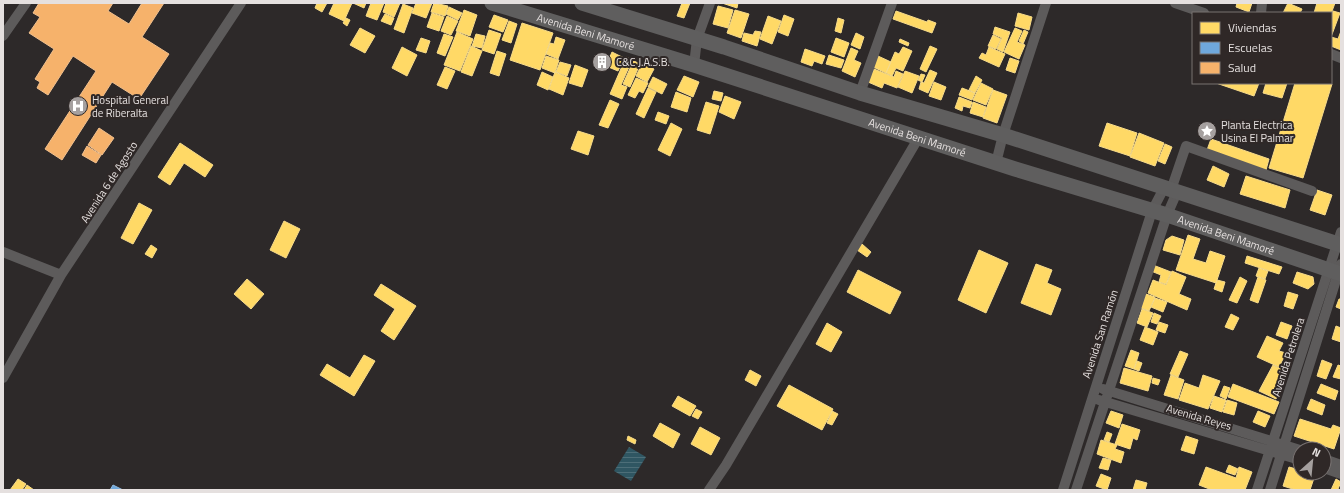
<svg xmlns="http://www.w3.org/2000/svg" width="1344" height="493" font-family="'Titillium Web',sans-serif">
<style>
.water{fill:url(#water-rules)}
.homes{fill:#ffd966;stroke:#f7db8a}
.schools{fill:#6fa8dc;stroke:#92b9dd}
.health{fill:#f6b26b;stroke:#f1c08e}
.lines{fill:none;stroke-linecap:round;stroke-linejoin:round}
.street{stroke:#5d5b5b;stroke-width:10}
.secondary{stroke:#5f5e5e;stroke-width:15}
.labels{text-anchor:middle;stroke-width:4;stroke-linejoin:round;paint-order:stroke}
.street-label{font-size:11px;fill:#e5e0df;stroke:#2f2827}
.poi-label{font-size:11px;fill:#e5e0df;stroke:#2f2827;text-anchor:start}
</style>
<defs>
<pattern id="water-rules" width="6" height="5" patternUnits="userSpaceOnUse"><rect width="6" height="5" fill="#2f5662"/><path d="M0 2.5h6" fill="none" stroke="#4d6e78"/></pattern>
</defs>
<rect width="100%" height="100%" fill="#2d2929"/>
<path class="water" d="M629 447 646 457 631 481 614 471Z"/>
<path class="homes" d="M317 3H327L322 12 315 8Z
M334 3H352L344 21 329 14Z
M353 3H366L364 8Z
M371 3H384L377 20 366 16Z
M386 3H400L394 17 383 12Z
M416 3H432L426 18 412 13Z
M434 3 448 6 445 16 431 12Z
M682 3H690L684 18 677 16Z
M722 3H738L737 8Z
M1237 3H1252L1249 12 1236 7Z
M1288 3 1302 9 1300 13H1283Z
M1317 3H1335L1331 14 1314 13Z
M403 4 413 8 404 33 394 29Z
M718 6 733 10 728 28 713 24Z
M449 7 462 13 458 20 446 14Z
M464 10 477 15 470 36 456 31Z
M735 10 749 14 741 38 727 33Z
M896 11 927 22 928 20 936 23 932 33 893 19Z
M1333 11 1340 13 1331 37 1338 39 1341 31V50L1331 46V16Z
M432 13 444 17 439 31 427 27Z
M1018 13 1032 17 1029 30 1015 26Z
M385 14 394 18 391 25 381 21Z
M494 15 508 20 503 32 489 27Z
M784 15 794 19 788 36 778 32Z
M447 16 458 21 451 35 441 31Z
M768 16 781 21 772 44 760 39Z
M346 18 350 20 347 26 343 23Z
M838 18 844 20 841 33 835 31Z
M509 21 517 24 511 43 502 40Z
M522 23 553 33 540 70 510 60Z
M995 27 1010 32 1003 52 997 49 1002 38 993 34Z
M360 28 375 36 365 53 350 45Z
M1015 28 1022 31 1017 42 1025 45 1019 59 1004 52Z
M489 30 501 34 494 54 482 50Z
M1024 30 1028 32 1023 44 1019 41Z
M755 31 761 32 757 46 742 41 744 33 753 35Z
M457 32 473 39 460 71 444 65Z
M856 33 864 37 860 49 851 45Z
M444 34 453 37 445 56 437 53Z
M476 34 485 36 482 48 472 46Z
M993 35 1001 39 996 49 988 46Z
M556 37 565 40 558 59 546 54 550 43 554 44Z
M421 38 430 41 426 53 416 50Z
M836 38 849 43 844 57 831 52Z
M900 39 909 43 908 46 899 42Z
M471 46 482 51 472 76 461 72Z
M930 46 937 49 926 72 920 69Z
M402 47 417 55 407 76 392 68Z
M903 47 912 51 903 71 896 68 892 76 886 73 895 52 899 54Z
M989 47 1005 54 999 67 979 58 982 53 986 55Z
M851 48 858 51 854 60 861 63 855 77 842 71Z
M805 49 825 56 822 64 814 61 812 66 801 62Z
M497 51 506 54 499 76 490 73Z
M612 52 624 58 618 71 606 66Z
M829 55 844 60 841 68 826 64Z
M546 56 559 60 555 73 542 68Z
M601 56 608 58 604 69 597 67Z
M878 56 891 62 886 73 873 67Z
M626 57 640 64 630 87 623 84 631 66 623 63Z
M1010 58 1019 61 1015 73 1006 70Z
M560 62 571 65 567 76 556 72Z
M623 64 629 67 621 85 627 87 622 99 610 94Z
M642 64 654 69 647 82 636 76Z
M575 65 588 70 582 87 569 83Z
M445 67 455 71 447 89 437 85Z
M874 69 894 77 896 71 903 74 897 88 884 83 882 88 868 82Z
M930 70 937 73 928 93 919 89 921 82 924 83Z
M905 71 919 76 912 93 898 87Z
M542 72 553 77 548 90 537 85Z
M555 72 569 78 563 95 549 89Z
M921 74 925 75 922 82 918 80Z
M684 76 699 82 693 97 677 90Z
M976 76 982 80 975 93 969 90Z
M653 77 667 84 662 94 648 87Z
M636 78 648 83 643 93 639 91 635 98 628 95Z
M934 82 946 87 941 100 929 96Z
M981 83 993 89 986 105 973 100Z
M1216 83H1259L1254 96Z
M1266 83H1287L1282 98 1263 93Z
M1295 83 1332 84 1303 178 1269 168Z
M648 88 656 92 644 118 636 114Z
M962 88 975 93 972 100 959 95Z
M993 90 1007 95 997 123 983 118Z
M714 91 723 93 721 101 712 99Z
M676 92 691 98 687 112 671 107Z
M725 96 741 102 734 119 719 112Z
M959 97 972 102 970 108 963 106 962 111 955 108Z
M610 100 619 104 608 128 599 125Z
M706 102 719 106 710 134 697 130Z
M973 102 986 107 983 117 970 113Z
M658 112 669 116 666 124 655 120Z
M671 123 682 129 670 156 658 150Z
M1107 123 1137 133 1130 156 1099 146Z
M578 131 594 136 588 155 571 149Z
M1139 133 1164 143 1155 166 1130 157Z
M1211 139 1269 159 1266 170 1207 150Z
M180 143 213 165 205 177 184 163 170 185 158 177Z
M1165 144 1172 147 1165 164 1158 161Z
M1213 166 1229 174 1224 187 1207 180Z
M1246 176 1290 190 1285 208 1240 194Z
M1317 190 1332 195 1325 215 1310 210Z
M139 203 152 210 133 244 121 238Z
M284 221 300 229 286 258 270 250Z
M1188 235 1200 239 1193 259 1206 263 1210 251 1225 256 1216 283 1176 270Z
M1172 236 1184 240 1180 255 1163 250 1166 240Z
M862 244 871 252 867 257 857 250Z
M151 245 157 249 152 258 145 254Z
M979 250 1008 263 986 313 958 300Z
M1247 256 1282 267 1279 274 1245 263Z
M1036 264 1052 270 1047 283 1061 289 1051 315 1021 303Z
M1153 265 1171 272 1166 284 1159 282 1161 275 1151 271Z
M1259 268 1268 271 1265 279 1256 276Z
M858 270 901 292 890 314 847 292Z
M1172 271 1186 277 1179 294 1191 299 1187 310 1148 293 1153 280 1166 285Z
M1297 272 1313 277 1314 284 1308 289 1293 283Z
M1240 277 1247 281 1237 303 1229 300Z
M1258 277 1266 280 1258 303 1250 300Z
M247 279 264 294 251 309 234 294Z
M1217 280 1225 282 1222 292 1214 289Z
M381 284 416 306 394 340 381 331 395 309 374 295Z
M1288 292 1298 295 1293 309 1284 306Z
M1146 294 1155 297 1149 311 1141 308Z
M1155 298 1167 302 1163 312 1151 307Z
M1339 299H1341V309L1336 307Z
M1142 309 1153 313 1147 327 1137 323Z
M1154 313 1161 316 1157 324 1151 322Z
M1231 314 1239 318 1233 330 1225 327Z
M1159 322 1168 325 1165 333 1156 330Z
M1281 322 1292 326 1287 339 1276 335Z
M827 323 842 332 831 352 816 344Z
M1336 326 1341 328V342L1332 339Z
M1145 327 1158 332 1153 345 1140 340Z
M1267 336 1283 343 1279 351 1286 353 1279 367 1257 357Z
M1131 350 1139 353 1134 369 1125 366Z
M1180 351 1188 354 1178 377 1170 374Z
M364 355 375 361 354 396 320 375 327 364 350 378Z
M1322 360 1332 364 1326 379 1317 376Z
M1137 361 1142 363 1139 371 1134 369Z
M1273 365 1288 372 1276 399 1259 391Z
M1338 365 1341 366V379L1333 377Z
M1124 368 1152 376 1148 391 1120 383Z
M750 370 761 376 756 386 745 380Z
M1171 375 1184 380 1178 399 1164 395Z
M1203 375 1220 381 1208 409 1179 400 1185 383 1199 388Z
M1153 378 1160 380 1158 385 1152 383Z
M1233 384 1279 402 1274 414 1228 397Z
M1321 384 1338 391 1335 400 1317 393Z
M789 385 833 409 822 430 777 406Z
M1224 386 1230 388 1226 399 1220 396Z
M678 396 696 406 690 416 672 406Z
M1214 396 1226 400 1222 412 1210 408Z
M1311 399 1325 405 1322 415 1307 409Z
M1227 400 1237 403 1234 415 1223 412Z
M696 409 702 412 698 419 692 416Z
M832 411 838 414 832 425 827 423Z
M1111 411 1123 415 1119 428 1106 423Z
M1258 411 1270 416 1265 427 1253 422Z
M1300 419 1331 429 1333 425 1341 428 1334 449 1294 436Z
M660 423 680 434 673 448 653 436Z
M1122 424 1140 430 1137 440 1133 438 1130 449 1115 444Z
M700 427 720 438 711 455 691 444Z
M1107 432 1112 434 1109 442 1104 440Z
M628 436 636 440 635 444 627 440Z
M1186 436 1198 440 1194 454 1181 450Z
M1101 440 1117 445 1115 449 1124 452 1121 463 1097 454Z
M1103 458 1111 460 1108 470 1099 468Z
M1229 465 1238 469 1235 475 1226 472Z
M1206 467 1236 478 1239 467 1252 472 1245 490H1212L1199 485Z
M1289 467 1300 470V473L1315 475 1310 490H1296L1283 486Z
M1101 474 1111 478 1107 490 1096 486Z
M18 479 26 484 22 490H10Z
M1336 479 1341 482 1338 489 1340 490H1331Z
M1136 480 1147 483 1145 490H1133Z
M27 485 34 490H24Z"/>
<path class="schools" d="M113 485 123 490H110Z"/>
<path class="health" d="M39 3H113L108 11 129 24 142 3H164L142 37 169 54 139 99 112 82 62 160 45 149 96 71 73 56 48 95 37 88 40 82 35 79 54 49 29 33 40 17 33 13Z
M99 128 114 138 102 155 88 145Z
M87 146 101 155 96 163 82 155Z"/>
<g class="lines">
<path class="street" d="M1175 3 1204 13
M1261 13 1262 3
M3 36 26 3
M1331 54 1341 58
M694 65 697 39 710 3
M860 93 892 3
M996 163 1003 135 1046 3
M1171 190 1186 146 1312 191
M3 252 61 275
M3 378 61 275 241 3
M1103 389 1300 450
M1099 400 1300 460
M1324 459 1341 465
M1324 468 1341 474
M709 490 726 465 919 137
M1063 490 1152 211 1164 188
M1076 490 1167 215 1177 192
M1257 490 1341 232
M1270 490 1341 264"/>
<g class="secondary">
<path id="s1" d="M492 3 694 65 1015 169 1167 215 1341 274"/>
<path d="M582 3 724 47 860 93 1003 135 1341 245"/>
</g>
</g>
<defs>
<symbol id="building-disc" viewBox="-11 -11 22 22"><circle r="9.5" fill="#a5a09f" stroke="#2f2827"/><path d="M-4-6H4V6H1V3H-1V6H-4ZM-2.5-4.3h1.7v1.8h-1.7ZM.8-4.3h1.7v1.8H.8ZM-2.5-1h1.7V.8h-1.7ZM.8-1h1.7V.8H.8Z" fill="#fff"/></symbol>
<symbol id="hospital-disc" viewBox="-11 -11 22 22"><circle r="9.5" fill="#a5a09f" stroke="#2f2827"/><path d="M-5-5h3v3.5h4V-5h3V5h-3V1.5h-4V5h-3Z" fill="#fff"/></symbol>
<symbol id="sight-disc" viewBox="-11 -11 22 22"><circle r="9.5" fill="#a5a09f" stroke="#2f2827"/><path d="M0-6L1.8-2.2L6-1.7L2.9 1.2L3.7 5.4L0 3.3L-3.7 5.4L-2.9 1.2L-6-1.7L-1.8-2.2Z" fill="#fff"/></symbol>
</defs>
<g fill-rule="evenodd">
<use href="#building-disc" x="591" y="51" width="22" height="22"/>
<use href="#hospital-disc" x="67" y="95" width="22" height="22"/>
<use href="#sight-disc" x="1196" y="120" width="22" height="22"/>
</g>
<g class="labels">
<g class="street-label">
<text dy="4" stroke="none"><textPath href="#s1" startOffset="98">Avenida Beni Mamoré</textPath></text>
<text dy="4" stroke="none"><textPath href="#s1" startOffset="446">Avenida Beni Mamoré</textPath></text>
<text transform="translate(109 182) rotate(-57)" y="4">Avenida 6 de Agosto</text>
<text dy="4" stroke="none"><textPath href="#s1" startOffset="770">Avenida Beni Mamoré</textPath></text>
<text transform="translate(1100 334) rotate(-72)" y="4">Avenida San Ramón</text>
<text transform="translate(1288 357) rotate(-72)" y="4">Avenida Petrolera</text>
<text transform="translate(1199 417) rotate(16)" y="4">Avenida Reyes</text>
</g>
<g class="poi-label">
<text x="616" y="66">C&amp;C J.A.S.B.</text>
<text x="92" y="104">Hospital General<tspan x="92" dy="13">de Riberalta</tspan></text>
<text x="1221" y="129">Planta Electrica<tspan x="1221" dy="13">Usina El Palmar</tspan></text>
</g>
</g>
<rect width="1344" height="493" fill="none" stroke="#e5e0df" stroke-width="8"/>
<rect x="1192" y="12" width="140" height="72" fill="#2f2827" stroke="#787271"/>
<rect x="1200" y="22" width="20" height="12" fill="#ffd966" stroke="#787271"/>
<text x="1228" y="32" font-size="12" fill="#e5e0df">Viviendas</text>
<rect x="1200" y="42" width="20" height="12" fill="#6fa8dc" stroke="#787271"/>
<text x="1228" y="52" font-size="12" fill="#e5e0df">Escuelas</text>
<rect x="1200" y="62" width="20" height="12" fill="#f6b26b" stroke="#787271"/>
<text x="1228" y="72" font-size="12" fill="#e5e0df">Salud</text>
<g transform="translate(1312 461) rotate(27)"><circle r="19" fill="#2f2827" stroke="#787271"/>
<path d="M0-3L7 15L0 10L-7 15Z" fill="#a5a09f"/>
<text y="-6" font-size="11" font-weight="bold" text-anchor="middle" fill="#e5e0df">N</text>
</g>
</svg>
